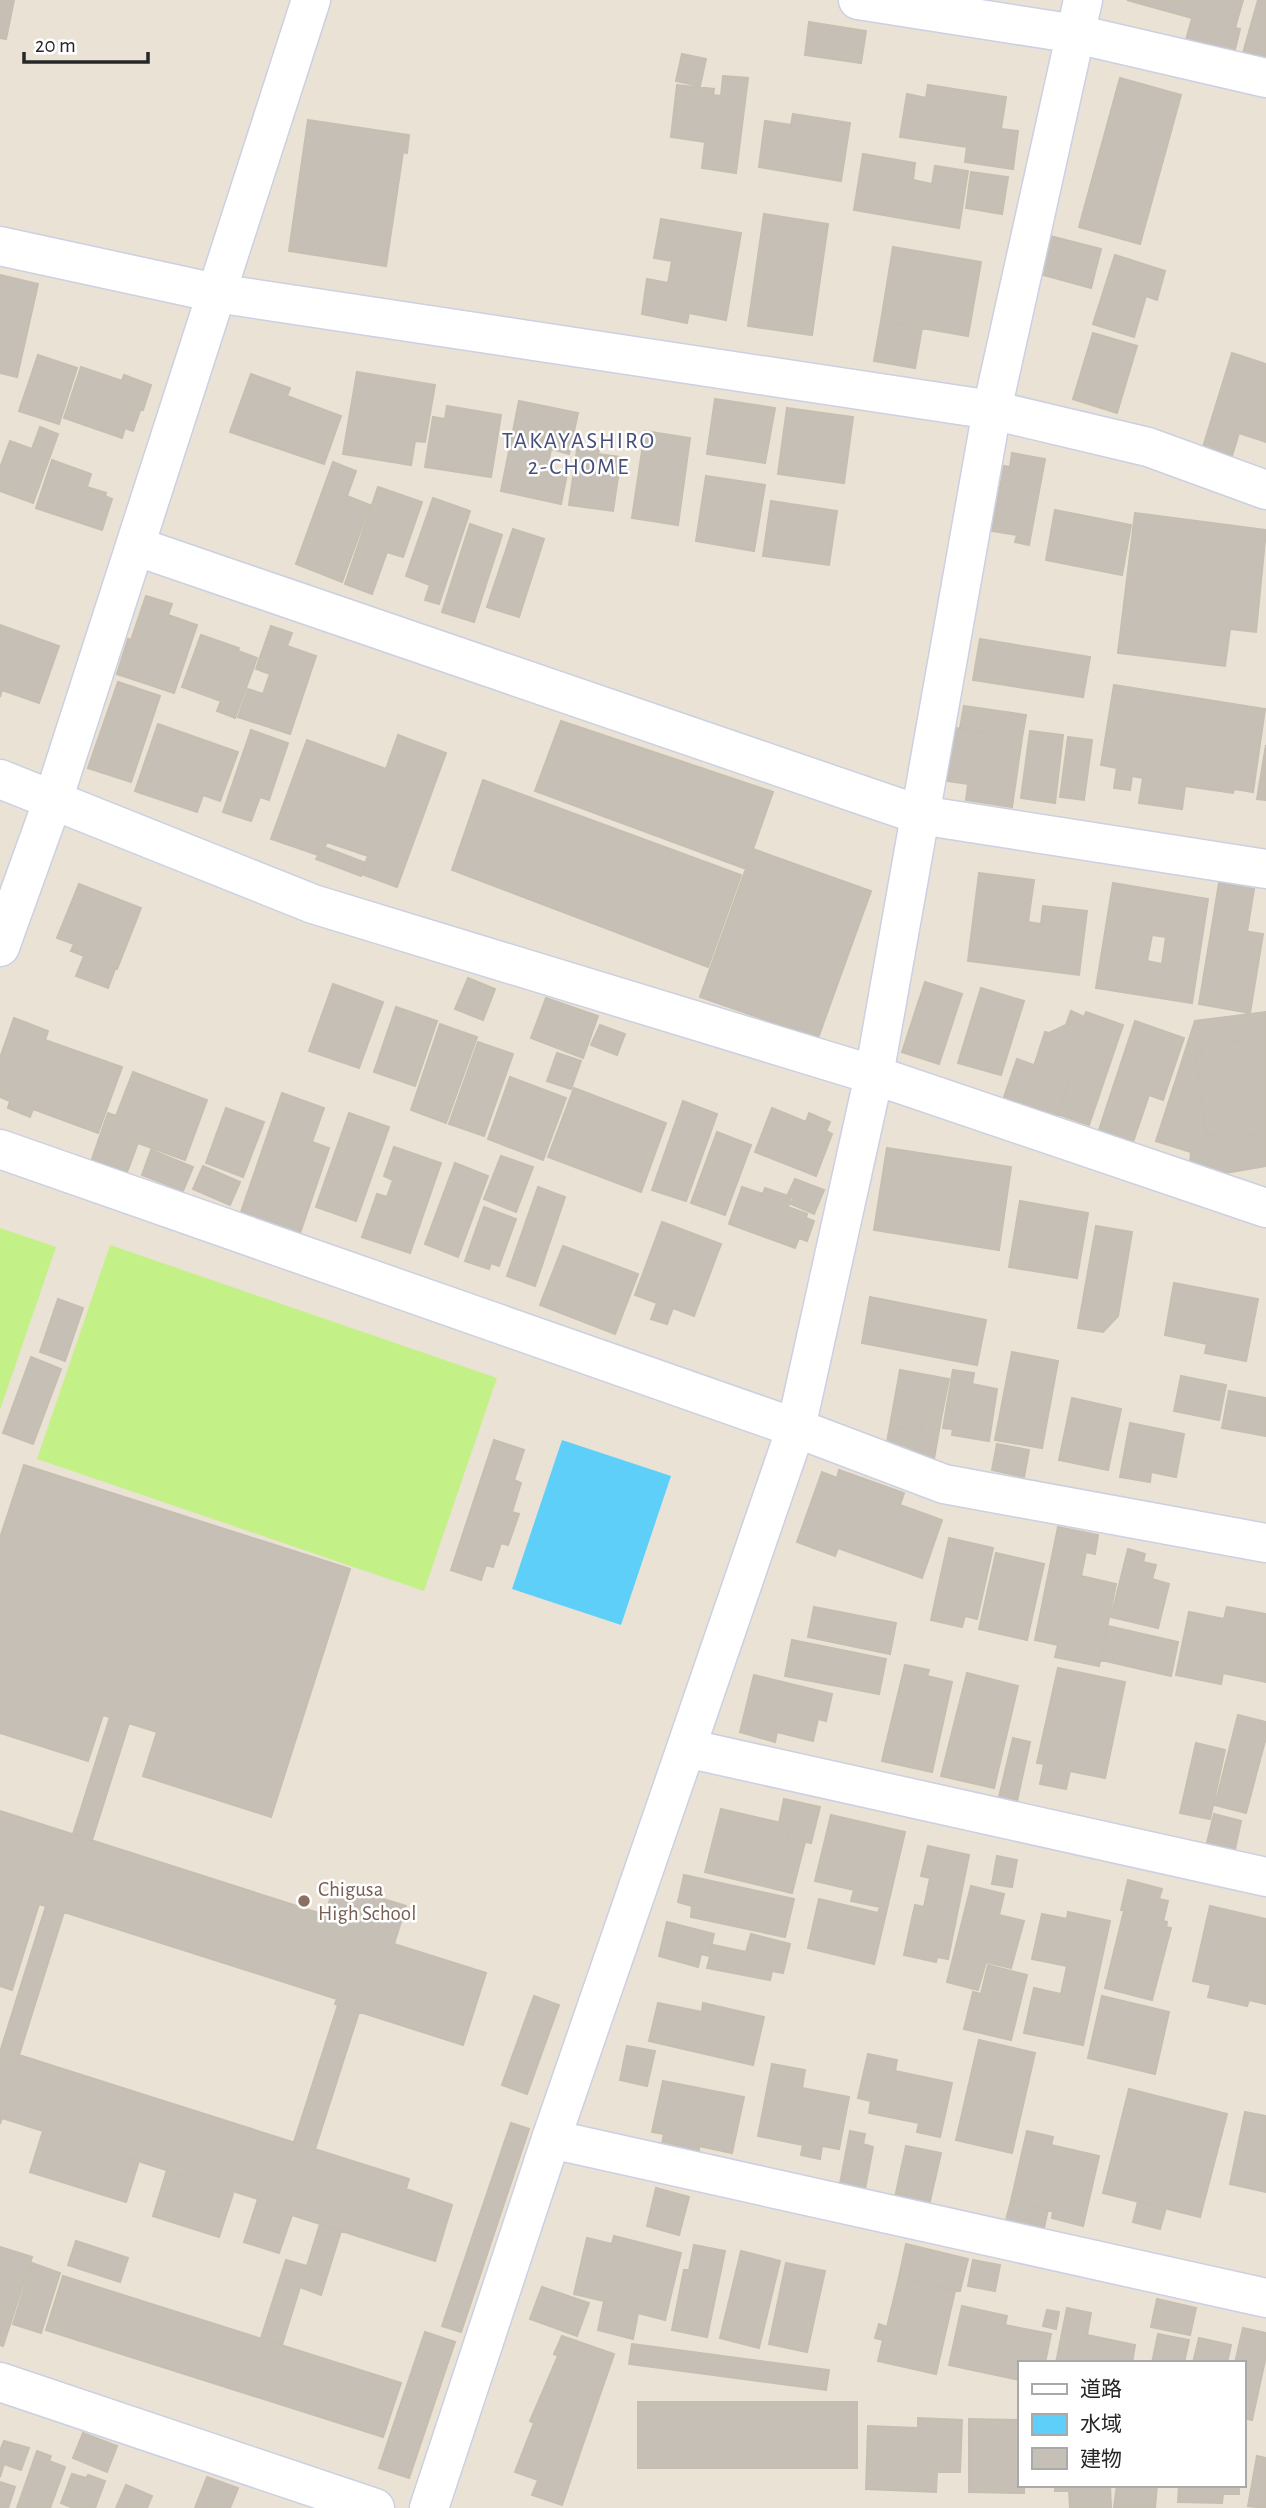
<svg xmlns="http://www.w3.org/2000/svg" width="1266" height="2508" font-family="'Alegreya Sans','Noto Sans JP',sans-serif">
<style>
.pitch{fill:#c3f087}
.water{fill:#5ecff8}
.building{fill:#c6bfb6;stroke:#c6beb0;stroke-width:2;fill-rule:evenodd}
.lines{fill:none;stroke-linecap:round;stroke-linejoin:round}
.street-casing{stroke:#cbd0e2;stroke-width:41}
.street{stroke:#fff;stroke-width:38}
.education-dot{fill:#8d6e63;stroke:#fff;stroke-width:2.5}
.labels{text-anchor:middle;stroke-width:5;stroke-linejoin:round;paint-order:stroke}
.education-label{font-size:21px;fill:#785e54;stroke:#fff;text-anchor:start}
.neighbourhood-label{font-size:23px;letter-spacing:2px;fill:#444e7a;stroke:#fff}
</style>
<rect width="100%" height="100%" fill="#ebe2d6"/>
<path class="pitch" d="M0 1228 56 1247 0 1410Z
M110 1245 497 1378 424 1591 37 1459Z"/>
<path class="water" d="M562 1440 671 1476 621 1625 512 1589Z"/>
<path class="building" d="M0 0H14L6 39 0 38Z
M1127 0H1243L1235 28 1240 29 1234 53 1186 40 1192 18Z
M1258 0 1266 1V60L1243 53Z
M809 22 866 31 861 63 805 55Z
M682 54 706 59 700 86 676 81Z
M723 76 748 78 736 173 702 168 705 142 671 137 677 85 714 89 713 95 721 96Z
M1120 78 1181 95 1140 244 1079 227Z
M928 85 1006 97 1001 129 1018 131 1013 169 965 162 967 147 900 137 907 94 926 98Z
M793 114 850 123 841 181 759 167 765 121 791 125Z
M308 120 409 135 407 153 403 152 386 266 289 251Z
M863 154 915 163 913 180 932 184 935 166 968 171 959 228 854 210Z
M971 172 1008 177 1002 214 966 208Z
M764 214 828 224 812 335 748 326Z
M661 219 741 233 726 320 689 313 687 323 642 314 647 279 668 283 672 261 654 258Z
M1050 236 1101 249 1091 288 1040 274Z
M893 247 981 262 968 336 881 321Z
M1115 255 1165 271 1157 300 1146 296 1134 337 1093 324Z
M0 275 38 284 17 377 0 373Z
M881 321 922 328 915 368 874 361Z
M1093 333 1137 346 1117 413 1073 399Z
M1232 353 1266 364V442L1239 433 1232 456 1203 447Z
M38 355 77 368 59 424 19 411Z
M81 367 122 381 117 396 142 405 133 431 125 428 122 438 64 418Z
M357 372 435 385 425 442 415 441 411 465 343 454Z
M251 374 290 388 287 396 341 416 324 464 230 432Z
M124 375 151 385 143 410H140L142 405 117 396Z
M715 399 775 408 765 463 707 454Z
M519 401 578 413 569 454 551 449 547 470 567 474 561 504 501 491Z
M447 406 501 415 491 477 425 467 433 417 445 419Z
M787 408 853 417 844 483 778 474Z
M40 427 58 434 33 503 0 491V468L10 441 32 449Z
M645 431 690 438 678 525 632 518Z
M578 443 600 447 598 454 621 457 613 511 569 505Z
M1012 453 1045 459 1029 545 1015 542 1017 535 992 531 1004 466 1010 467Z
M52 460 91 474 87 487 106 493 105 496 112 499 102 530 36 508Z
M333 462 356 471 347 496 370 505 342 582 296 564Z
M706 476 765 485 754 551 696 541Z
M378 487 422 502 403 557 387 552 372 594 345 584Z
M433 498 470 511 439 604 425 600 430 585 406 576Z
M771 501 837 511 829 565 763 556Z
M1055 510 1131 525 1122 575 1046 560Z
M1135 513 1266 530 1256 632 1230 629 1225 666 1118 653Z
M470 524 502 535 474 622 442 612Z
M513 529 544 539 519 617 487 607Z
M146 596 172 604 168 615 197 625 174 693 117 674 128 639 131 640Z
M0 625 59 646 39 703 2 690 0 697Z
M271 626 292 633 287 646 316 656 290 734 238 717 248 689 263 694 270 674 256 669Z
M201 635 239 648 238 651 257 658 235 718 217 711 221 701 182 687Z
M980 639 1090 657 1083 697 973 680Z
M118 682 160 696 131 782 88 768Z
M1114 685 1265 709 1253 792 1234 789 1233 793 1185 786 1182 809 1139 803 1143 778 1132 776 1130 790 1114 788 1117 768 1101 765Z
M964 706 1026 715 1022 738 960 728Z
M561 721 773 792 746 869 535 791Z
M158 724 238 752 220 801 203 795 197 812 135 791Z
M955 728 1022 738 1012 807 966 800 968 784 947 781Z
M251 730 288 743 269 800 260 797 251 821 223 812Z
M1030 731 1063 735 1055 803 1021 798Z
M398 735 446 753 397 887 361 874 368 856 327 842 321 856 271 839 307 740 386 769Z
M1068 737 1092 740 1084 800 1060 797Z
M1266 745V800L1257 799Z
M483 780 741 875 708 967 452 870Z
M324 847 366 863 361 876 316 859 318 856H321Z
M753 849 871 891 818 1038 700 997Z
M979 873 1034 880 1028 922 1041 924 1043 906 1087 911 1079 975 968 961Z
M1113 883 1208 899 1192 1003 1096 988ZM1152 935 1166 937 1162 964 1147 961Z
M1219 883 1254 889 1247 932 1212 926Z
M79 884 141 908 117 969 71 951 74 944 57 938Z
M1212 926 1263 934 1250 1013 1199 1004Z
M84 956 115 969 108 988 76 976Z
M468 978 495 989 483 1020 455 1009Z
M925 982 962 994 939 1064 902 1052Z
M333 984 383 1002 359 1068 309 1051Z
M981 988 1024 1001 1001 1075 958 1063Z
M546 998 598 1016 583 1058 531 1038Z
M396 1007 437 1021 415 1086 374 1072Z
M1071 1011 1084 1017 1086 1012 1123 1025 1089 1125 1057 1114 1070 1078 1034 1066 1045 1032 1049 1033 1066 1025Z
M1266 1012V1037L1201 1046 1202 1056 1196 1057 1206 1135 1191 1152 1156 1141 1195 1021Z
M14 1018 48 1031 45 1040 122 1067 98 1133 33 1109 30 1117 8 1108 10 1101 0 1097V1058Z
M1135 1021 1184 1038 1163 1100 1149 1095 1133 1142 1099 1130Z
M440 1024 477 1037 446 1123 411 1110Z
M600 1025 625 1034 617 1055 591 1045Z
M1266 1037V1133L1236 1137 1235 1131 1206 1135 1196 1057 1202 1056 1201 1046Z
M478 1042 513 1054 484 1136 449 1124Z
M557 1053 581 1061 571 1089 547 1081Z
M1017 1059 1070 1078 1055 1121 1002 1103Z
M133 1072 207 1100 185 1160 138 1143 127 1172 92 1159 108 1113 116 1116Z
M510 1077 566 1098 543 1160 488 1139Z
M574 1088 666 1123 641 1192 548 1157Z
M282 1093 324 1108 312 1142 329 1148 299 1236 240 1215Z
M683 1101 717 1114 686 1201 652 1190Z
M226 1108 264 1122 243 1177 206 1163Z
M772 1108 806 1122 809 1113 830 1122 826 1131 832 1134 816 1176 755 1152Z
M349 1113 389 1127 356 1221 316 1207Z
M1235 1131 1236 1137 1266 1133V1166L1214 1175 1190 1164 1191 1152 1206 1135Z
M717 1132 751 1145 725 1215 691 1203Z
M394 1147 441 1163 410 1253 362 1237 377 1194 387 1197 393 1180 384 1176Z
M887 1148 1011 1167 999 1250 874 1230Z
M151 1150 193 1167 183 1191 142 1175Z
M501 1156 533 1167 516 1212 484 1199Z
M455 1163 488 1176 458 1257 425 1244Z
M203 1166 240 1182 230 1205 193 1189Z
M795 1179 824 1190 814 1214 791 1204 794 1197 788 1194Z
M538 1187 565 1197 535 1286 507 1276Z
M742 1187 763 1194 765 1188 791 1197 788 1207 807 1214 806 1218 814 1221 807 1241 799 1238 795 1248 729 1224Z
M1020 1201 1088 1213 1077 1278 1009 1267Z
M484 1207 516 1219 499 1266 491 1263 489 1269 465 1261Z
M662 1222 721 1244 694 1316 673 1308 667 1324 651 1319 657 1303 635 1295Z
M1096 1226 1132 1232 1118 1316 1103 1332 1078 1328Z
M563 1246 638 1274 615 1334 540 1305Z
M1174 1283 1258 1299 1246 1361 1205 1353 1207 1344 1165 1335Z
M870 1297 986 1320 977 1365 862 1343Z
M58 1299 83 1308 65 1361 40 1352Z
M1012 1352 1058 1361 1042 1448 995 1440Z
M31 1357 61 1369 33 1444 3 1433Z
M900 1370 949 1379 941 1419 924 1416 921 1432 890 1426Z
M953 1370 974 1373 972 1384 997 1389 989 1441 952 1435 953 1429 943 1428Z
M1181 1376 1226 1385 1219 1420 1174 1411Z
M1229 1391 1266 1398V1436L1222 1428Z
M1072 1398 1121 1409 1108 1470 1059 1460Z
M924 1416 941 1419 934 1459 887 1442 890 1426 921 1432Z
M1130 1423 1184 1434 1176 1477 1151 1472 1150 1482 1120 1477Z
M494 1440 524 1450 514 1480 521 1483 512 1512 519 1514 508 1545 501 1543 493 1567 486 1565 481 1580 451 1570Z
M997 1444 1029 1450 1024 1477 992 1470Z
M24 1465 350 1569 271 1817 143 1776 157 1732 103 1715 88 1761 0 1733V1538Z
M839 1470 904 1493 900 1505 942 1520 922 1578 838 1548 835 1556 797 1542 822 1472 837 1478Z
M1058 1527 1098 1535 1095 1554 1086 1552 1081 1576 1116 1584 1099 1666 1055 1657 1058 1645 1035 1640Z
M949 1538 993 1548 977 1619 965 1616 962 1627 931 1620Z
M1128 1549 1145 1554 1143 1562 1156 1565 1152 1579 1169 1584 1158 1628 1111 1617Z
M996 1553 1044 1564 1027 1640 979 1629Z
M814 1607 896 1623 890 1654 808 1637Z
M1227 1607 1266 1614V1682L1223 1673 1221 1684 1176 1675 1189 1612 1224 1619Z
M1108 1626 1178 1642 1171 1676 1101 1660Z
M792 1640 886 1659 879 1694 785 1676Z
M905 1665 929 1670 927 1676 952 1682 932 1772 882 1761Z
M1058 1668 1125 1682 1105 1778 1070 1771 1066 1789 1040 1784 1044 1764 1037 1763Z
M967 1673 1018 1686 994 1788 941 1776Z
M754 1675 832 1694 826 1721 818 1719 813 1741 777 1732 775 1742 740 1732Z
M1238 1715 1266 1722V1737L1246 1813 1215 1805Z
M110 1717 129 1723 92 1840 73 1834Z
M1013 1738 1030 1742 1017 1801 999 1797Z
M1196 1743 1225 1750 1210 1819 1180 1813Z
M784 1799 820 1807 811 1843 787 1838 790 1825 779 1823Z
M721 1809 790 1825 787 1838 805 1842 792 1893 705 1872Z
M0 1811 325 1915 335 1884 406 1906 394 1944 486 1973 463 2045 338 2005 335 2004 337 1999 39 1904 12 1990 0 1986Z
M1214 1814 1241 1821 1234 1854 1206 1847Z
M831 1815 905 1832 874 1964 808 1948 819 1899 878 1913 880 1907 851 1901 854 1890 815 1881Z
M928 1846 969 1855 948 1959 937 1957 936 1962 904 1955 915 1905 924 1907 930 1878 921 1876Z
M997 1856 1017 1860 1012 1887 992 1884Z
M684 1875 794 1899 785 1937 691 1917 692 1906 678 1902Z
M1128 1880 1162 1889 1159 1899 1168 1901 1163 1921 1121 1910Z
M971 1886 1004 1894 999 1915 1024 1921 1011 1968 986 1962 978 1990 947 1982Z
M46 1906 64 1912 19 2055 1 2049Z
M1210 1906 1266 1919V2004L1249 2000 1247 2006 1208 1997 1211 1985 1193 1981Z
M1124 1911 1167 1922 1166 1927 1171 1928 1152 2000 1105 1988Z
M1068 1912 1110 1921 1083 2045 1024 2033 1034 1988 1061 1994 1067 1966 1032 1959 1042 1914 1067 1919Z
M667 1922 714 1934 709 1956 701 1954 698 1967 659 1956Z
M751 1934 790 1944 783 1973 772 1971 770 1980 707 1968 713 1945 746 1952Z
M988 1965 1027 1975 1011 2040 964 2029 973 1992 981 1994Z
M534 1996 559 2005 527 2094 502 2085Z
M1102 1996 1169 2012 1155 2074 1088 2058Z
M658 2003 702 2012 703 2003 764 2017 753 2065 649 2041Z
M338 2005 359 2012 315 2149 294 2142Z
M979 2040 1035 2053 1012 2153 956 2140Z
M627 2046 655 2051 647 2086 620 2080Z
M0 2049 409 2179 406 2189 452 2205 435 2261 292 2215 279 2253 244 2242 258 2199 2 2118 0 2124Z
M868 2054 897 2060 895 2071 952 2083 940 2137 917 2132 919 2123 869 2113 871 2101 858 2098Z
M772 2064 805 2070 802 2088 849 2097 839 2149 822 2146 820 2159 801 2155 803 2145 758 2136Z
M663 2081 744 2097 732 2153 699 2146V2152L662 2144 664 2134 652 2132Z
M1129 2089 1227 2114 1200 2217 1103 2193Z
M1245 2112 1266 2116V2192L1230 2184Z
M511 2123 529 2129 461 2332 442 2326Z
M43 2131 139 2161 126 2202 30 2172Z
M850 2131 865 2134 863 2144 873 2147 865 2189 840 2184Z
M1027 2131 1053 2137 1051 2145 1099 2156 1083 2226 1052 2218 1053 2211 1011 2201Z
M906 2146 941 2153 928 2210 894 2202Z
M167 2170 234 2191 219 2237 153 2216Z
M656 2188 689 2197 679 2235 647 2226Z
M1011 2201 1048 2209 1043 2233 1005 2224Z
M1138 2201 1166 2208 1160 2229 1133 2222Z
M320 2224 341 2231 321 2295 300 2287 282 2345 261 2338 286 2260 307 2266Z
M614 2236 681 2253 665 2320 638 2313 633 2339 598 2330 604 2301 574 2294 587 2238 612 2244Z
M76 2241 128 2258 120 2282 68 2265Z
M906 2244 968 2259 960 2291 899 2277Z
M694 2245 725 2251 707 2337 672 2330 684 2270H689Z
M0 2247 32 2257 3 2346 0 2345Z
M741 2251 780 2261 759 2348 720 2338Z
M973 2260 1000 2265 995 2291 968 2286Z
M32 2263 60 2273 41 2333 13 2324Z
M786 2263 825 2271 807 2352 769 2344Z
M63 2276 401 2383 383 2437 46 2330Z
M899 2277 955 2291 936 2374 878 2361 883 2340 875 2338 879 2324 887 2327Z
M542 2287 589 2303 577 2336 530 2319Z
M1157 2299 1196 2308 1190 2335 1151 2327Z
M962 2306 1007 2316 1005 2325 1051 2334 1045 2363H1019V2380L949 2365Z
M1067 2308 1091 2313 1087 2335 1135 2345 1132 2363H1056Z
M1047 2310 1059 2312 1056 2329 1043 2326Z
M1243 2328 1266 2333V2356L1252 2420 1243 2418V2363H1235Z
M425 2332 455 2342 409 2478 379 2468Z
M1158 2334 1189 2340 1184 2363H1152Z
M562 2336 614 2354 562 2505 532 2495 538 2480 515 2472 534 2423 530 2421 558 2356 554 2354Z
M1199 2338 1231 2345 1227 2363H1193Z
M632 2344 829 2370 826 2390 629 2364Z
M638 2402H857V2468H638Z
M918 2418 962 2420 960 2472H937L936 2492 866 2489 868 2426 918 2428Z
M969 2419 1019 2420V2485H1024V2493L969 2492Z
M83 2433 117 2446 107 2472 73 2458Z
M4 2441 29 2448 21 2470 4 2464 0 2477V2451Z
M37 2451 51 2456 49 2461 65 2467 50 2508H17Z
M1257 2456 1266 2458V2508L1248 2506Z
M72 2474 86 2478 88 2475 105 2481 95 2508H73L61 2503Z
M207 2477 238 2488 230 2508H195Z
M0 2482 15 2487 8 2508H0Z
M126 2485 152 2496 147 2508H116Z
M1055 2485H1110L1111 2508H1070L1069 2491H1055Z
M1117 2485H1157L1155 2508 1114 2507Z
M1179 2485H1239V2494H1223L1222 2503 1178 2502Z"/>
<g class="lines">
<defs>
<path id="street" d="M858 0 1076 34 1266 78
M1083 0 992 410 874 1075 796 1428 686 1748 1266 1877
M0 246 216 293 992 410 1148 447 1266 490
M135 546 920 815 1266 869
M0 779 313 904 874 1075 1266 1208
M0 947 53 800 311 0
M0 1149 796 1428 944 1484 1266 1543
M551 2139 1266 2298
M0 2382 375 2508
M429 2508 551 2139 686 1748"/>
</defs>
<use href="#street" class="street-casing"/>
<use href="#street" class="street"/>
</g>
<circle class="education-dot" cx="304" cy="1901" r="7"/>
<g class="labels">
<g class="education-label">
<text x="318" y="1896">Chigusa<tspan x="318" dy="24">High School</tspan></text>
</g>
<g class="neighbourhood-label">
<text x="579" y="448">TAKAYASHIRO<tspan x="579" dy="26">2-CHOME</tspan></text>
</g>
</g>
<rect x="1018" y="2361" width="228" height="126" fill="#ffffff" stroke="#a9a9a9" stroke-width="2"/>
<rect x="1032" y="2384" width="35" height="10" fill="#ffffff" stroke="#a9a9a9" stroke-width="2"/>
<text x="1080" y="2396" font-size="21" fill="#272727">道路</text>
<rect x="1032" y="2414" width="35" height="21" fill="#5ecff8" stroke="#a9a9a9" stroke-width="2"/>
<text x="1080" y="2431" font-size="21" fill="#272727">水域</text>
<rect x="1032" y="2448" width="35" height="21" fill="#c6bfb6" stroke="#a9a9a9" stroke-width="2"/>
<text x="1080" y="2466" font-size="21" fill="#272727">建物</text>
<path d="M24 52v10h124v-10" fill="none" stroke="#272727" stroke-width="3.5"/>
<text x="35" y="52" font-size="21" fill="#272727" stroke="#ffffff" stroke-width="5" paint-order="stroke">20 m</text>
</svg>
